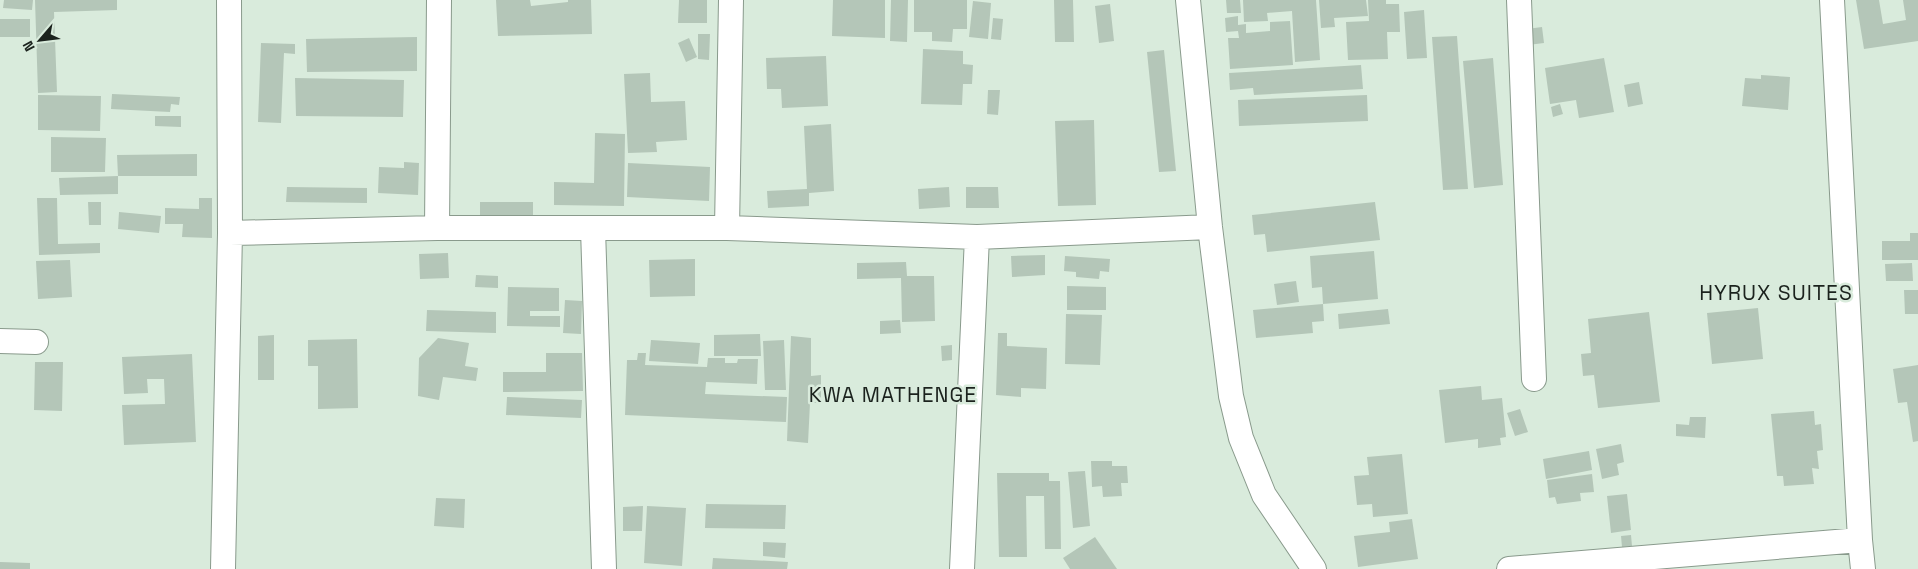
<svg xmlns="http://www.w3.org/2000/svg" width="1918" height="569" font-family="'Space Grotesk',sans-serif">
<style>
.building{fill:#b4c6b8}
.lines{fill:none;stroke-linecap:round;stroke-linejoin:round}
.minor-casing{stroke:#899a8c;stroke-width:26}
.minor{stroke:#fff;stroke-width:24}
.labels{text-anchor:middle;stroke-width:5;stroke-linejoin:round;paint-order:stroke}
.quarter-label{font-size:21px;letter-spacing:1px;fill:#1b221d;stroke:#d9ebdc}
</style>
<rect width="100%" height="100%" fill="#d9ebdc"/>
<path class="building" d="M4 0H33L32 10 3 8Z
M35 0H117V10L54 12 57 92 38 93Z
M496 0H530L531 6 568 2V0H591L592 34 498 36Z
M679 0H707V23H678Z
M833 0H885V38L832 36Z
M891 0H908L907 42 890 41Z
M914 0H967V29H953L952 42 932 41V32H914Z
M1054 0H1073L1074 42H1055Z
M1226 0H1240L1241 13H1227Z
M1243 0H1316L1320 60 1295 62 1292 11 1267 13 1268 21 1244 22Z
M1319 0H1366L1368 16 1334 18 1335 27 1321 28Z
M1368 0H1386V4H1399L1400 32H1387L1388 59 1348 60 1346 22 1369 21Z
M1856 0H1879L1883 24 1906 20 1903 0H1918V41L1864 49Z
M973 1 991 3 988 39 969 37Z
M1110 4 1114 41 1099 43 1095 6Z
M1424 10 1427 58 1407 59 1404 12Z
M1238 16V25L1246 24V33L1270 31V22L1290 21 1293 65 1230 69 1228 38H1239L1238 31 1226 32 1225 18Z
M993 18 1003 19 1001 40 991 39Z
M0 19H30V37H0Z
M1542 27 1544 43 1528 45 1527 29Z
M698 34H710L709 60 698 59Z
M1457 36 1468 189 1443 190 1432 37Z
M417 37V71L307 72 306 39Z
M689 38 697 57 686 62 678 43Z
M261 43 295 44V54L284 53 281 123 258 122Z
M923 49 963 51V64L973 65 972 84H963L962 105 921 104Z
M1164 50 1176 171 1159 172 1147 52Z
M826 56 828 106 782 108 781 89H767L766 58Z
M1493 58 1503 185 1474 188 1463 61Z
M1604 58 1614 112 1579 118 1576 100 1550 104 1545 68Z
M1361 65 1363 89 1254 95 1253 88 1230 90 1229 73Z
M650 73 651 102 685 101 687 140 656 142 657 152 628 153 624 74Z
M1761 75 1790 77 1788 110 1742 106 1745 78 1761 79Z
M295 78 404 80 403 117 296 116Z
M1639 82 1643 104 1628 107 1624 85Z
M988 90H1000L998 115 987 114Z
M112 94 180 97 179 105 171 104 170 112 111 109Z
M38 95 101 96 100 131 38 130Z
M1367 95 1368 121 1239 126 1238 100Z
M1560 104 1563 114 1553 117 1551 107Z
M155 116H181V127L155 126Z
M1094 120 1096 205 1058 206 1055 121Z
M831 124 834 191 809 193V206L768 208 767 191 807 189 804 126Z
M595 133 625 134 624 206 554 205V182L594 183Z
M51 137 106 138 105 172H51Z
M197 154V176H118L117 155Z
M404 162 419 163 418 195 378 193 379 167 404 168Z
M628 163 710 167 709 201 627 197Z
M118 176V194L60 195 59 178Z
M287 187 367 188V203L286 202Z
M949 187 950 207 919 209 918 189Z
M966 187H998L999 208H966Z
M37 198H57L58 244 100 243V253L39 255Z
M199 198H212V238L182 237 183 224H165V208L199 209Z
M88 202H101V225H89Z
M480 202H533V218H480Z
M1375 202 1380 240 1267 252 1265 234 1254 235 1252 215Z
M119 212 161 216 159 233 118 229Z
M1910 233H1918V260H1882V241H1910Z
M1374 251 1378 299 1323 304 1322 287 1312 288 1310 256Z
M448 253 449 278 420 279 419 254Z
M1045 255V275L1012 277 1011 256Z
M1065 256 1110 259 1109 272 1100 271 1099 279 1076 277V272L1064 271Z
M695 259V296L650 297 649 260Z
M70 260 72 297 38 299 36 261Z
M906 262 907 276H934L935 321 902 322 901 278 857 279V263Z
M1912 263 1913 281H1886L1885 264Z
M476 275 498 276V288L475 287Z
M1296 281 1299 302 1277 305 1274 284Z
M1067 286 1106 287V310H1067Z
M508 287 559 288V311H530V316H560V327L507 326Z
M1904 290H1918V314H1905Z
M565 300 582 301 581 334 563 333Z
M1323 304 1324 321 1312 322 1313 333 1256 338 1253 310Z
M1758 308 1763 359 1712 364 1707 313Z
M1388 309 1390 324 1339 329 1338 314Z
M427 310 496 312V333L426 331Z
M1649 312 1660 402 1598 408 1594 375 1583 376 1581 354 1591 353 1588 319Z
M1066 314 1102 315 1100 365 1065 364Z
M900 320 901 333 880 334V321Z
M998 333H1007V346L1047 348 1046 389 1021 388V397L996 395Z
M760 334 761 356H714V335Z
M274 335V380H258V336Z
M791 336 811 338V376L821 375V403H810L808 443 787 441Z
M438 338 469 343 465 366 478 368 476 381 443 377 439 400 418 396 419 358Z
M357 339 358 408 318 409V366H308V340Z
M651 340 700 343 698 364 649 361Z
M784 340 786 390H765L763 341Z
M952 345V360L942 361 941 346Z
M546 353H582L583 391 503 392V372H546Z
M638 353H646L645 365 707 367 708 358H725V363H737L738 359H758L757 384 706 382 705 394 787 397 786 422 625 415 627 360H637Z
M192 354 196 442 124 445 122 405 165 404 164 379H147L148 393 124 394 122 357Z
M35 362H63L62 411 34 410Z
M1918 365V441L1913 442 1907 402 1898 403 1893 369Z
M1481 386 1482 400 1502 398 1506 437 1500 438 1501 445 1478 448V439L1445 443 1439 390Z
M507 397 582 400 581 418 506 415Z
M1520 409 1528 432 1515 436 1507 413Z
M1814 411 1815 425 1821 424 1823 450 1817 451 1819 469 1812 468 1814 484 1784 486 1783 476H1777L1771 414Z
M1690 417H1706L1705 438 1676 436V424L1689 425Z
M1621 444 1624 462 1617 464 1619 475 1602 479 1596 449Z
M1589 451 1592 470 1546 479 1543 459Z
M1402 454 1408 514 1373 517 1372 504 1357 505 1354 476 1369 475 1367 457Z
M1091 461H1112V466H1127L1128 483H1121L1122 496 1103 497 1102 486 1092 487Z
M1085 471 1090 526 1073 528 1068 472Z
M997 473H1049V481H1060L1061 549H1045L1044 496H1026L1027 557H999Z
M1592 474 1594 492 1580 493 1581 501 1557 504 1555 497 1549 498 1547 480Z
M1627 494 1631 530 1611 533 1607 496Z
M436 498 465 499 464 528 434 526Z
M706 504 786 505 785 529 705 528Z
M643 506 642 531H623V507Z
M647 506 686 508 682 566 644 563Z
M1412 519 1418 559 1358 567 1354 536 1390 532 1389 522Z
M1631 535 1632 546 1622 547 1621 536Z
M1095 537 1117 569H1070L1063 558Z
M763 542 786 543 785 558 763 556Z
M713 558 788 562 787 569H712Z
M0 562 30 563V569H0Z"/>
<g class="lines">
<defs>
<path id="minor" d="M1188 0 1210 227 1231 396 1241 438 1264 495 1314 569
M1519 0 1534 379
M1832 0 1860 540 1863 569
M437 228 439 0
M727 228 731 0
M593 229 604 569
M230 233 437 228H727L977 237 1210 227
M0 341 36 342
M223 569 230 233 229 0
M962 569 977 237
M1509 569 1860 540"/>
</defs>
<use href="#minor" class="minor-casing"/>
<use href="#minor" class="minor"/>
</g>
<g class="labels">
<g class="quarter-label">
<text x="1776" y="300">HYRUX SUITES</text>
<text x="893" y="402">KWA MATHENGE</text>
</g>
</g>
<g transform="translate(40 40) rotate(242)" stroke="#d9ebdc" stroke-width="4" paint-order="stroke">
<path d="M0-4L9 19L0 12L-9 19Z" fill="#1b221d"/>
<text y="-8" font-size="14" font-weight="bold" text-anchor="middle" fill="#1b221d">N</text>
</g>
</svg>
